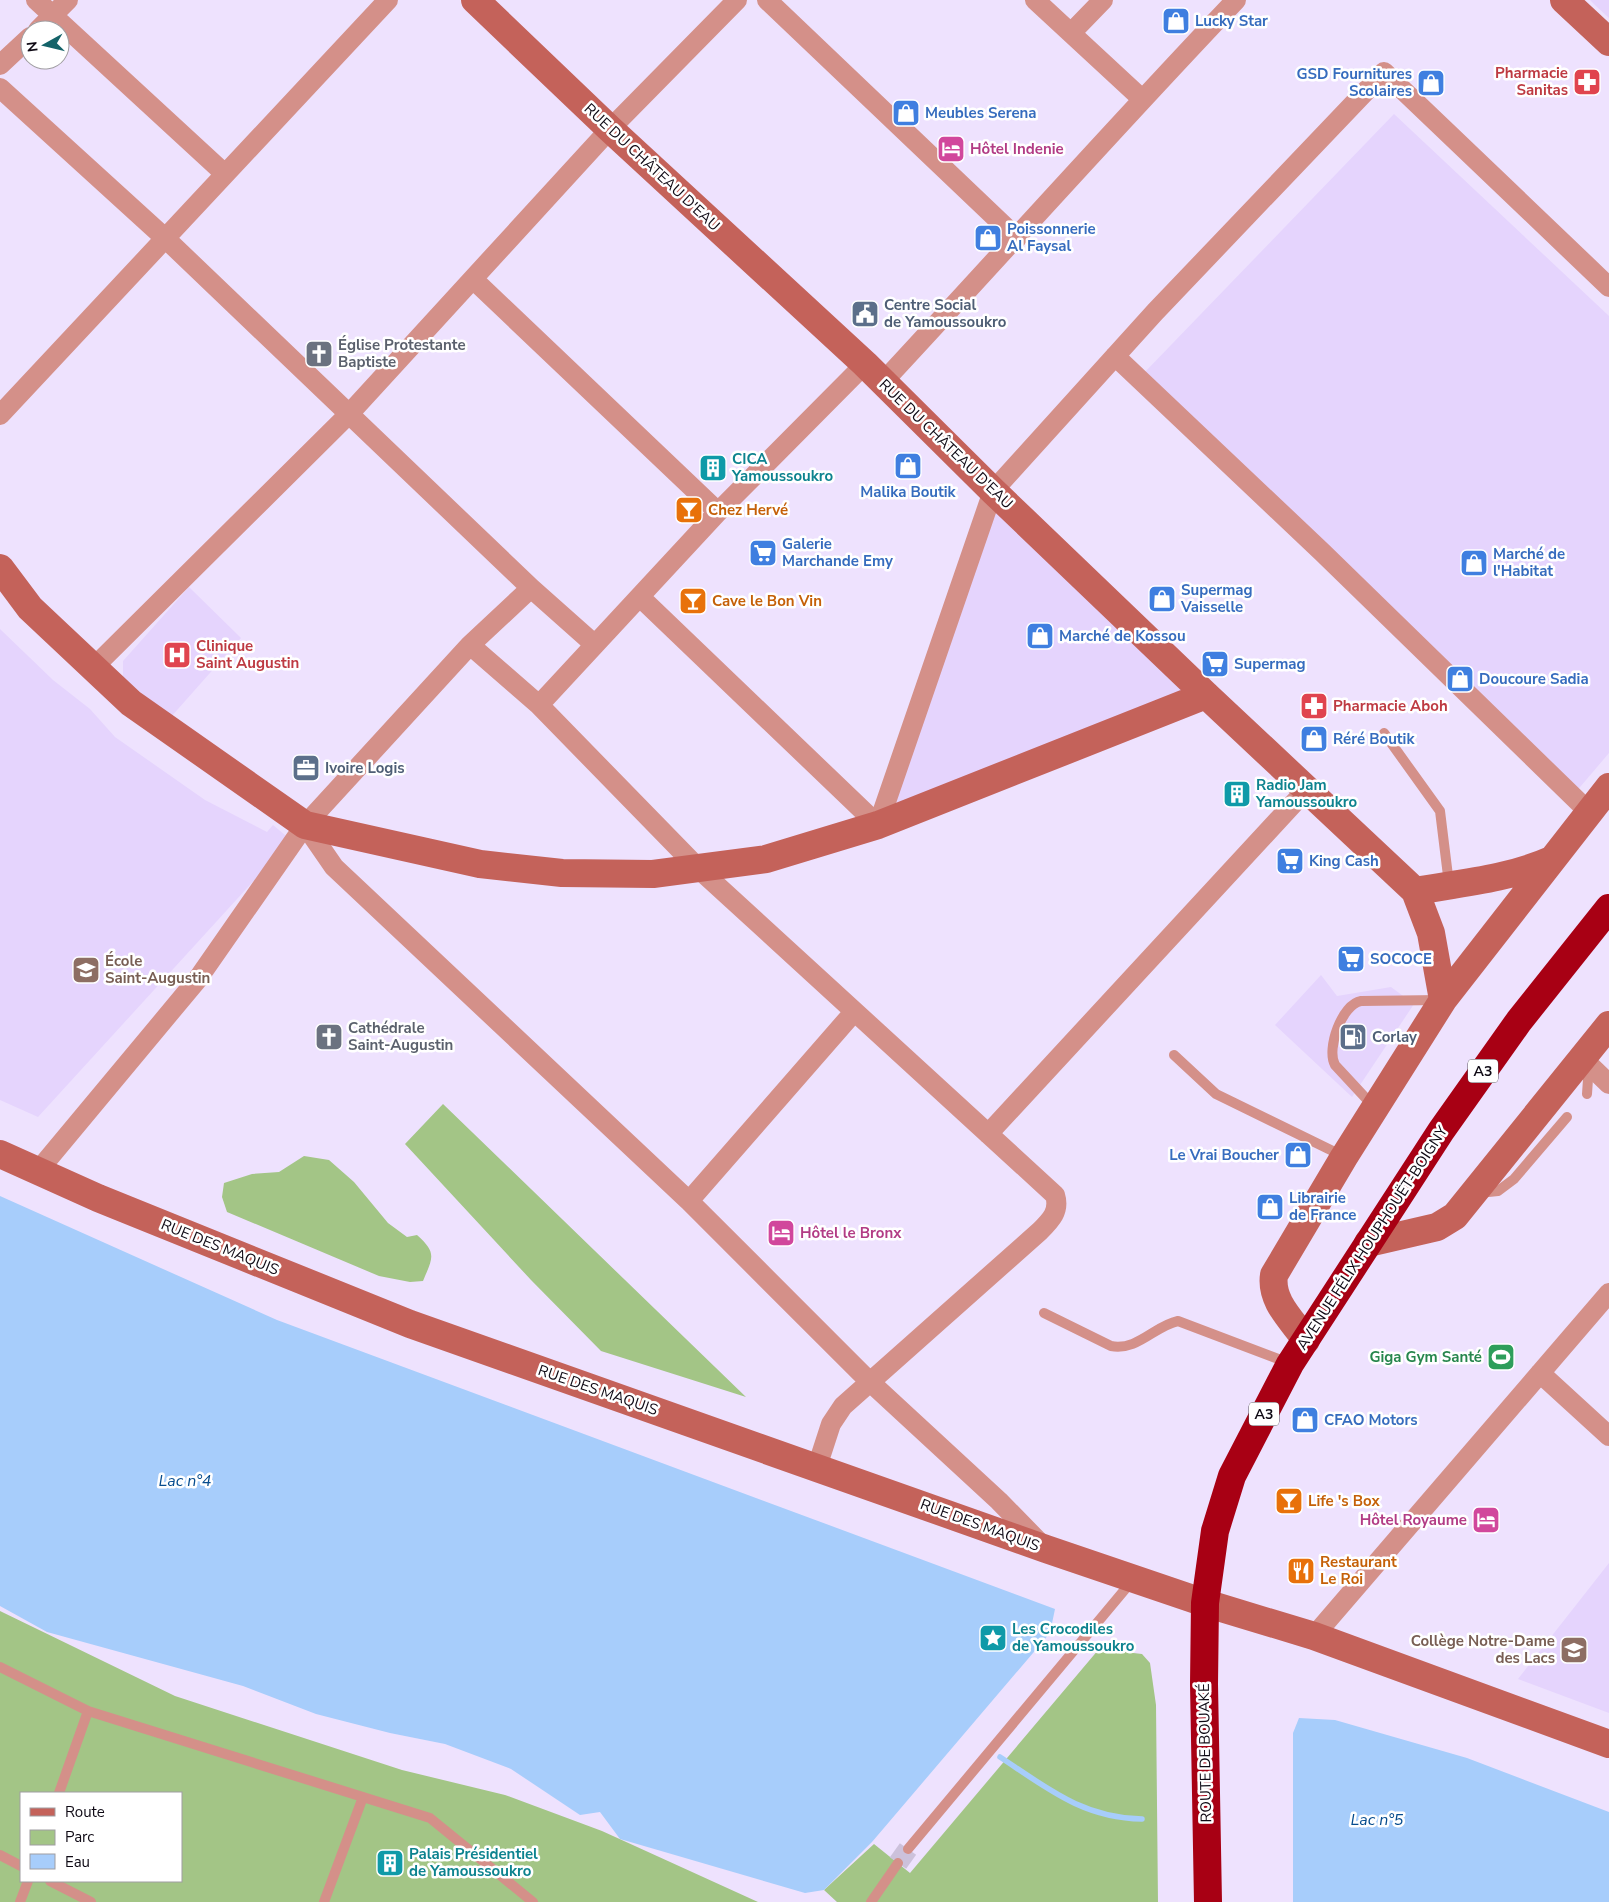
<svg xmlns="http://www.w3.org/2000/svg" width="1609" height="1902" font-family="'Nunito Sans',sans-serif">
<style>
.built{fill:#e5d4fd}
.green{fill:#a3c586;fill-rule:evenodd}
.water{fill:#a7cdfb}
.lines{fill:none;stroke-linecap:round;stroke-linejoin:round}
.stream{stroke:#a7cdfb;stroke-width:5.5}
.street-tunnel{stroke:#ccc1db;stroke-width:20;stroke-dasharray:20 10;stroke-linecap:butt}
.lane{stroke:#d49089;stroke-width:10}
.street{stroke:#d49089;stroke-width:20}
.secondary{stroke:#c4625a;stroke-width:28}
.highway{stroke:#a80014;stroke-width:28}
.labels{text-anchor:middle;stroke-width:5;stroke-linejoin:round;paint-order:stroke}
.shield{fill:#fff;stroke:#56535a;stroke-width:1}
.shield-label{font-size:14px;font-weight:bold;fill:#0e0914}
.shop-label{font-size:15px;font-weight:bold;fill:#366cbe;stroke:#fff;text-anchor:start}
.health-label{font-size:15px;font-weight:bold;fill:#be3a42;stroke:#fff;text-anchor:start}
.hotel-label{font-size:15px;font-weight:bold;fill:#b23c85;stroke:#fff;text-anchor:start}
.street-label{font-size:15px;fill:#0e0914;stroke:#fff}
.service-label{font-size:15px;font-weight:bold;fill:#4e5e75;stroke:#fff;text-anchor:start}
.worship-label{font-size:15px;font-weight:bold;fill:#5b616d;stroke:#fff;text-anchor:start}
.culture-label{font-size:15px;font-weight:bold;fill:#0d838f;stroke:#fff;text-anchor:start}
.food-label{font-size:15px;font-weight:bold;fill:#c56008;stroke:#fff;text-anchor:start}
.education-label{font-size:15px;font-weight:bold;fill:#785e54;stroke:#fff;text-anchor:start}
.leisure-label{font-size:15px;font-weight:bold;fill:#27864d;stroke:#fff;text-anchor:end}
.water-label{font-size:16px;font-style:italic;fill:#064c8e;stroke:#fff}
</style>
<rect width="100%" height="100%" fill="#eee2fe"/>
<path class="built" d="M1590 0H1609V18L1596 6Z
M1394 114 1609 316V753L1575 793 1144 373Z
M993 501 1190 694 895 805Z
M189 587 241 638 170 718 123 677V661Z
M0 629 53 680 90 709 115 737 205 800 267 832 273 825 291 840 38 1117 0 1100Z
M1321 975 1337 996 1391 987 1414 1004 1352 1097 1275 1025Z
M1609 1563V1713L1518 1679Z"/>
<path class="green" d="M443 1104 746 1397 601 1351 531 1280 405 1144Z
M304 1156 329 1160 354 1182 388 1223 407 1237 417 1235C437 1253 433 1257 423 1281L410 1282 379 1276 227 1212 222 1197 224 1183 252 1174 279 1172Z
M0 1611 175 1696 402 1770 505 1795 602 1831 758 1902H0ZM21 1793H181V1881H21Z
M1099 1649 1142 1654 1150 1663 1156 1705 1158 1902H837L824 1890 874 1844 910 1873Z"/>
<path class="water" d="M0 1196 277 1320 1055 1609 1050 1633 872 1842 824 1890 805 1893 620 1839 600 1812 580 1815 511 1769 445 1744 390 1733 316 1714 243 1686 47 1632 0 1606Z
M1299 1718 1335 1720 1467 1758 1609 1812V1902H1293V1733Z"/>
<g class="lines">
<path class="stream" d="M1000 1757C1047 1788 1083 1818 1142 1819"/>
<path class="street-tunnel" d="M898 1863 908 1849"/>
<path class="lane" d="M1384 733 1440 811 1449 884
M1174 1055 1216 1094 1343 1156
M1585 1065 1588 1079 1587 1094
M1374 1107 1335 1065C1326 1049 1342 1004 1361 1001L1440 1000
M1479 1193 1498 1191 1514 1179 1567 1117
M1044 1313 1111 1346C1138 1351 1154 1326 1178 1321L1289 1363
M0 1667 88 1711 430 1818 533 1902
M59 1793 88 1711
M908 1849 1132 1581
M0 1855 21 1866
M50 1881 91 1902
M20 1902 28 1881
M324 1902 363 1797
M871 1902 898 1863"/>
<path class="street" d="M36 0 225 174
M767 0 1017 238
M1035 0 1142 99
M38 30 68 0
M1072 32 1103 0
M0 65 30 37
M0 88 166 239 531 588 594 644
M474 280 718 512
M1115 356 1322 552 1589 812
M883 382C1001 255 1116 126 1236 0
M0 415 388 0
M640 597 878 825 993 491 1155 312 1384 72 1609 287
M470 645 539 705 699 869 1055 1195C1060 1211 1051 1220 1040 1231L843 1406 831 1424 817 1467
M94 667 349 414 610 129 737 0
M539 705 718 512 865 364
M305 825 334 867 689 1201 869 1381 999 1501 1043 1546
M1581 1057 1609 1084
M988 1134 1306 790
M38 1171 197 980 305 825 470 645 531 588
M689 1201 854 1012
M1540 1373 1609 1436
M1314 1636 1609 1293"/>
<path class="secondary" d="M475 0 610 129 865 364 993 491 1206 695 1415 891 1431 933 1443 1000
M1564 0 1609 42
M0 568 30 608 131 703 305 825 480 864 562 873 653 874 766 859 878 825 1206 695
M1415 891C1461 883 1508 879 1551 860
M0 1154 98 1198 410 1324 1046 1549 1205 1603 1314 1636 1609 1744
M1368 1243 1437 1227 1455 1216 1609 1025
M1306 1340C1292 1320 1270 1301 1274 1275L1344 1157 1443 1000 1609 787"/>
<path class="highway" d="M1208 1902 1204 1684 1205 1603 1215 1531 1232 1476 1290 1364 1441 1131 1519 1021 1609 908"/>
</g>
<defs>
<symbol id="shop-square" viewBox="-11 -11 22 22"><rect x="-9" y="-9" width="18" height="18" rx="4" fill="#3f7fe0" stroke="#fff"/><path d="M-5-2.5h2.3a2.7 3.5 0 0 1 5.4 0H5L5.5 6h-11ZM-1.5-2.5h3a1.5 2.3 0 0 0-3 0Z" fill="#fff"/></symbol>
<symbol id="pharmacy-square" viewBox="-11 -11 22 22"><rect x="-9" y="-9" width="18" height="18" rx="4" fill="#e0444e" stroke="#fff"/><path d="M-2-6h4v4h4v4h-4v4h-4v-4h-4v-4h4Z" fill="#fff"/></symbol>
<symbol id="hotel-square" viewBox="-11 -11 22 22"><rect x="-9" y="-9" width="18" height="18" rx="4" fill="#d1479c" stroke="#fff"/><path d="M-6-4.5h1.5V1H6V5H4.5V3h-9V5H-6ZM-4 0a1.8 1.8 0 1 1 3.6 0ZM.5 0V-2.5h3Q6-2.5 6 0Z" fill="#fff"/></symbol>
<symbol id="civic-square" viewBox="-11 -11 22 22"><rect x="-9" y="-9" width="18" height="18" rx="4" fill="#5c6f8a" stroke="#fff"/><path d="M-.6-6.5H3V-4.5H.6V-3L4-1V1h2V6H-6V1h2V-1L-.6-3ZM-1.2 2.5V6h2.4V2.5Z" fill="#fff"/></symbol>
<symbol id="church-square" viewBox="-11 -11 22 22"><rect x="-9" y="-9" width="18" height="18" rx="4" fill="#6b7280" stroke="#fff"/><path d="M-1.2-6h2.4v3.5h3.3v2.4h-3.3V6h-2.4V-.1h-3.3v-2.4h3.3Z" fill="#fff"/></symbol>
<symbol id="building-square" viewBox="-11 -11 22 22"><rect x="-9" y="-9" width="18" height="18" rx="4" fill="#0f9aa8" stroke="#fff"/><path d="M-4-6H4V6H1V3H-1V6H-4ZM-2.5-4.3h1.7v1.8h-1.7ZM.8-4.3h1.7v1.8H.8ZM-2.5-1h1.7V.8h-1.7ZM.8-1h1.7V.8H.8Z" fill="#fff"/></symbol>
<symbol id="bar-square" viewBox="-11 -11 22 22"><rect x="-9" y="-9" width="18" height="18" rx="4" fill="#e8710a" stroke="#fff"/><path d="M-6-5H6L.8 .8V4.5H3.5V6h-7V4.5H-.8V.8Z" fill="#fff"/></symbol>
<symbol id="supermarket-square" viewBox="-11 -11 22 22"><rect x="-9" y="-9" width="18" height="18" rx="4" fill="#3f7fe0" stroke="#fff"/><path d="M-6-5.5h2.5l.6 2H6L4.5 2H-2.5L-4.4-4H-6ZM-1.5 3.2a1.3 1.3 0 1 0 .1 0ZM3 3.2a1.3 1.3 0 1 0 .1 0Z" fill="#fff"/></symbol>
<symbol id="hospital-square" viewBox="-11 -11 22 22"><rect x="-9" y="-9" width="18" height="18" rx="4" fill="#e0444e" stroke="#fff"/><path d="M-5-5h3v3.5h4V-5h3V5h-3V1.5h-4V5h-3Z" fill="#fff"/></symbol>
<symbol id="office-square" viewBox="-11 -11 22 22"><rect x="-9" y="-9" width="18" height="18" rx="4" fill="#5c6f8a" stroke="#fff"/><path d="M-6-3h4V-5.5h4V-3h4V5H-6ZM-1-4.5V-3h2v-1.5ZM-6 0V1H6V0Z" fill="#fff"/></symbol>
<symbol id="school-square" viewBox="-11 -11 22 22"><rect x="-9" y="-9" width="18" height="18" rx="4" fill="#8d6e63" stroke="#fff"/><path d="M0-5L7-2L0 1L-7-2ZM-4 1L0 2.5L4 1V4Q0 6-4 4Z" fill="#fff"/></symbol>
<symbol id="fuel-square" viewBox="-11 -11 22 22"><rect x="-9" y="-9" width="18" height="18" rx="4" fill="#5c6f8a" stroke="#fff"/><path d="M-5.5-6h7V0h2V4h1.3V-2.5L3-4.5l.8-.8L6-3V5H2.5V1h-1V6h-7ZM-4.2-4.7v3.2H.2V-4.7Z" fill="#fff"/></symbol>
<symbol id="stadium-square" viewBox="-11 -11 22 22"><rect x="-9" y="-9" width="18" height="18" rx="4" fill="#2e9e5b" stroke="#fff"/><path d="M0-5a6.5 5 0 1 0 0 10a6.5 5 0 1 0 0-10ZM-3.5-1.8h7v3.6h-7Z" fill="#fff"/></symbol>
<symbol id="restaurant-square" viewBox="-11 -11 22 22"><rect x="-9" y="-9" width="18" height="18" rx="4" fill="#e8710a" stroke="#fff"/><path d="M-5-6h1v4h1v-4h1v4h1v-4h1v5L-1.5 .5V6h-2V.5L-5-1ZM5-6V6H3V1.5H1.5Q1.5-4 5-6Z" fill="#fff"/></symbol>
<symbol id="sight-square" viewBox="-11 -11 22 22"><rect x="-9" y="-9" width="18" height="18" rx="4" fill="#0f9aa8" stroke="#fff"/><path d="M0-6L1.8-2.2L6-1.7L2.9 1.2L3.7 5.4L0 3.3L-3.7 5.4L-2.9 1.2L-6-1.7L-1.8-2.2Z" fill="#fff"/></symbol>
</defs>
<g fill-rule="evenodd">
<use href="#shop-square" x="1160" y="5" width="32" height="32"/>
<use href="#pharmacy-square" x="1571" y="66" width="32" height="32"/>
<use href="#shop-square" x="1415" y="67" width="32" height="32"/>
<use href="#shop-square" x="890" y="97" width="32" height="32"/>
<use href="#hotel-square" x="935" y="133" width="32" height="32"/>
<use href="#shop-square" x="972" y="222" width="32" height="32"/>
<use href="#civic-square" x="849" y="298" width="32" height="32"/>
<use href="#church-square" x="303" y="338" width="32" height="32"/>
<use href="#shop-square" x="892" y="450" width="32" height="32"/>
<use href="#building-square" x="697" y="452" width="32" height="32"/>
<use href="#bar-square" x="673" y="494" width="32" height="32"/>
<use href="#supermarket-square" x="747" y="537" width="32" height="32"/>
<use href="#shop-square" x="1458" y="547" width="32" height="32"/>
<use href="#shop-square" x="1146" y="583" width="32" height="32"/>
<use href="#bar-square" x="677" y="585" width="32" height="32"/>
<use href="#shop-square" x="1024" y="620" width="32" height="32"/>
<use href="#hospital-square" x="161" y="639" width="32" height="32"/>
<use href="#supermarket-square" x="1199" y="648" width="32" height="32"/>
<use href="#shop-square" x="1444" y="663" width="32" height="32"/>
<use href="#pharmacy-square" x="1298" y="690" width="32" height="32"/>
<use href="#shop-square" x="1298" y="723" width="32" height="32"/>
<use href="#office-square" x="290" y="752" width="32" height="32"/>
<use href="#building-square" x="1221" y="778" width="32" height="32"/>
<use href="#supermarket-square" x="1274" y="845" width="32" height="32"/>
<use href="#supermarket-square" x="1335" y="943" width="32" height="32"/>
<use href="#school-square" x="70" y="954" width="32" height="32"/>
<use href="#church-square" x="313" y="1021" width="32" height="32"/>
<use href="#fuel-square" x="1337" y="1021" width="32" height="32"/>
<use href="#shop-square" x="1282" y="1139" width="32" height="32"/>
<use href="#shop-square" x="1254" y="1191" width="32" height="32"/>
<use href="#hotel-square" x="765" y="1217" width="32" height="32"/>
<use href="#stadium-square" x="1485" y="1341" width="32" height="32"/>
<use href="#shop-square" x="1289" y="1404" width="32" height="32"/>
<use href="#bar-square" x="1273" y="1485" width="32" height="32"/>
<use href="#hotel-square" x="1470" y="1504" width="32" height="32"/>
<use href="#restaurant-square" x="1285" y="1555" width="32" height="32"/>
<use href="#sight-square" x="977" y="1622" width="32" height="32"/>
<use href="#school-square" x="1558" y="1634" width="32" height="32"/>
<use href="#building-square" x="374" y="1847" width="32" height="32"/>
</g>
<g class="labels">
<g class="shield">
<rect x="1468" y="1059.5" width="30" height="23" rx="4"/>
<rect x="1249" y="1402.5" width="30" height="23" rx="4"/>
</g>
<g class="shield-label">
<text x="1483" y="1076">A3</text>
<text x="1264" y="1419">A3</text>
</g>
<g class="shop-label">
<text x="1195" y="26">Lucky Star</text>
<text x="1412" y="79" text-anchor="end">GSD Fournitures<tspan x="1412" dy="17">Scolaires</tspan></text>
<text x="925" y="118">Meubles Serena</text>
<text x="1007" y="234">Poissonnerie<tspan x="1007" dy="17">Al Faysal</tspan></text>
<text x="908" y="497" text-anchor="middle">Malika Boutik</text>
<text x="782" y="549">Galerie<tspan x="782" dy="17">Marchande Emy</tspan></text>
<text x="1493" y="559">Marché de<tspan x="1493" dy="17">l'Habitat</tspan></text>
<text x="1181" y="595">Supermag<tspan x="1181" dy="17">Vaisselle</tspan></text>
<text x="1059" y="641">Marché de Kossou</text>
<text x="1234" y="669">Supermag</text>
<text x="1479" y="684">Doucoure Sadia</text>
<text x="1333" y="744">Réré Boutik</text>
<text x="1309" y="866">King Cash</text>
<text x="1370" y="964">SOCOCE</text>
<text x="1279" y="1160" text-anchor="end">Le Vrai Boucher</text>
<text x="1289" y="1203">Librairie<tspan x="1289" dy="17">de France</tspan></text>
<text x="1324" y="1425">CFAO Motors</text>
</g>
<g class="health-label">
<text x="1568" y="78" text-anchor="end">Pharmacie<tspan x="1568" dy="17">Sanitas</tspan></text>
<text x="196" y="651">Clinique<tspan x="196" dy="17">Saint Augustin</tspan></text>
<text x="1333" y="711">Pharmacie Aboh</text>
</g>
<g class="hotel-label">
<text x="970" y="154">Hôtel Indenie</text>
<text x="800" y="1238">Hôtel le Bronx</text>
<text x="1467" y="1525" text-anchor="end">Hôtel Royaume</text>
</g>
<g class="street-label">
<text transform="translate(652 167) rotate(43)" y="5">RUE DU CHÂTEAU D'EAU</text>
<text transform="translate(946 444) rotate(44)" y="5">RUE DU CHÂTEAU D'EAU</text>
<text transform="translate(1372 1238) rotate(-57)" y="5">AVENUE FÉLIX HOUPHOUËT-BOIGNY</text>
<text transform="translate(220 1247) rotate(22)" y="5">RUE DES MAQUIS</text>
<text transform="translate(598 1390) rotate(19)" y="5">RUE DES MAQUIS</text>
<text transform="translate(980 1525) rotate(20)" y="5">RUE DES MAQUIS</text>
<text transform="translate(1205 1753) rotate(-91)" y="5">ROUTE DE BOUAKÉ</text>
</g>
<g class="service-label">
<text x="884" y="310">Centre Social<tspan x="884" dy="17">de Yamoussoukro</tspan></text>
<text x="325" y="773">Ivoire Logis</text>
<text x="1372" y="1042">Corlay</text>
</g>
<g class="worship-label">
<text x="338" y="350">Église Protestante<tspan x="338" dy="17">Baptiste</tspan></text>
<text x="348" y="1033">Cathédrale<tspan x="348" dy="17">Saint-Augustin</tspan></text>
</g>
<g class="culture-label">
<text x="732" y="464">CICA<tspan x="732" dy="17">Yamoussoukro</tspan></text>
<text x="1256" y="790">Radio Jam<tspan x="1256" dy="17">Yamoussoukro</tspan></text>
<text x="1012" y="1634">Les Crocodiles<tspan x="1012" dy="17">de Yamoussoukro</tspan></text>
<text x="409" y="1859">Palais Présidentiel<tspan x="409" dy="17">de Yamoussoukro</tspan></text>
</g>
<g class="food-label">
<text x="708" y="515">Chez Hervé</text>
<text x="712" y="606">Cave le Bon Vin</text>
<text x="1308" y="1506">Life 's Box</text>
<text x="1320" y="1567">Restaurant<tspan x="1320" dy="17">Le Roi</tspan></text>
</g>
<g class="education-label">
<text x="105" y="966">École<tspan x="105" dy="17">Saint-Augustin</tspan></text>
<text x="1555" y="1646" text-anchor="end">Collège Notre-Dame<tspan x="1555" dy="17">des Lacs</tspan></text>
</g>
<g class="leisure-label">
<text x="1482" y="1362">Giga Gym Santé</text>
</g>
<g class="water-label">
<text x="185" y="1486">Lac n°4</text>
<text x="1377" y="1825">Lac n°5</text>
</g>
</g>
<rect x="20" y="1792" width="162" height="90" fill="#ffffff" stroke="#9f9da1"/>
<rect x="30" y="1808" width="25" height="8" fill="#c4625a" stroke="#9f9da1"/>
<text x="65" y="1817" font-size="15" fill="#0e0914">Route</text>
<rect x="30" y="1830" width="25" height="15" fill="#a3c586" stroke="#9f9da1"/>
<text x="65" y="1842" font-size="15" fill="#0e0914">Parc</text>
<rect x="30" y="1854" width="25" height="15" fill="#a7cdfb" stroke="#9f9da1"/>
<text x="65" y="1867" font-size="15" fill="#0e0914">Eau</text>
<g transform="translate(45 45) rotate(262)"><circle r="24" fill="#ffffff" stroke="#9f9da1"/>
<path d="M0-4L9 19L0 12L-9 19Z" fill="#146369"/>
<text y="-8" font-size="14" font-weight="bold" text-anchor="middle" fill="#0e0914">N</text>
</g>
</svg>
